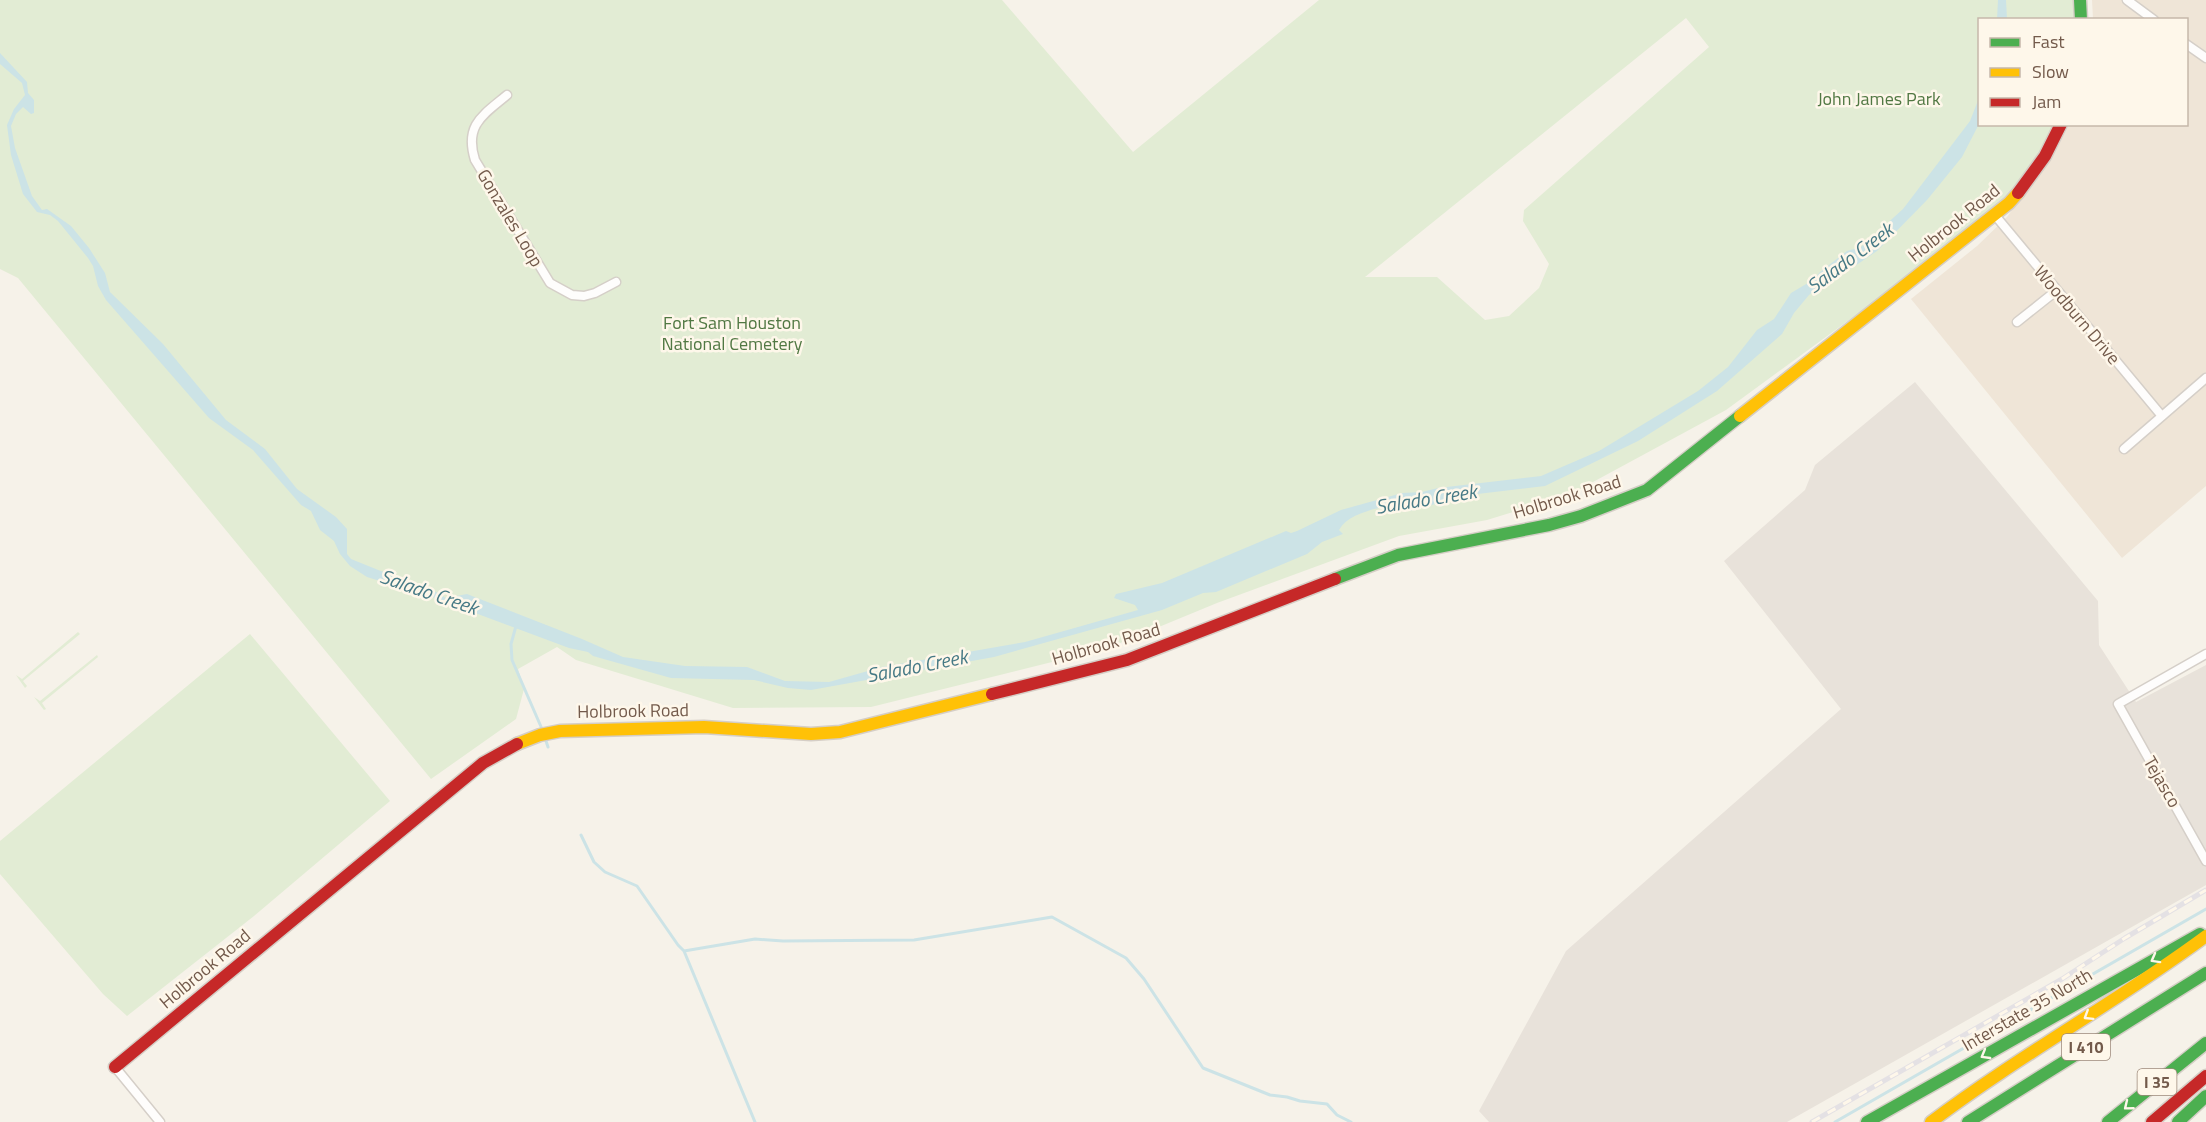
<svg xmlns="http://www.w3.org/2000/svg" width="2206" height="1122" font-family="'Titillium Web',sans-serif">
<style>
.residential{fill:#efe5d7}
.industrial{fill:#e8e2da}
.green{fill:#e2ecd4;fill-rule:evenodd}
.water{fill:#cce3e6}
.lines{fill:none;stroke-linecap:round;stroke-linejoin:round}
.stream{stroke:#cce3e6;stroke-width:3}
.street-casing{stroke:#d5cfc8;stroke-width:11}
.fast-casing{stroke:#d5cec6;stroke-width:15}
.slow-casing{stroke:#d5cec6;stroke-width:15}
.jam-casing{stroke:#d5cec6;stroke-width:15}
.street{stroke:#fefdfc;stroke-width:8}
.fast{stroke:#4caf50;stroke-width:12}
.slow{stroke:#ffc107;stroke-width:12}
.jam{stroke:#c62828;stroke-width:12}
.rail-casing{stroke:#e4e1e4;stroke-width:5}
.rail{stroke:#fef7ea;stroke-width:3;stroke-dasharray:9;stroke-linecap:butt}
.oneway{stroke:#fef7ea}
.labels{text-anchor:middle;stroke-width:5;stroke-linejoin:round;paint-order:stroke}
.shield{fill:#fef7ea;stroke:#9d897b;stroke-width:1.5}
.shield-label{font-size:16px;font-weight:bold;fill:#735a4b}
.park-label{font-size:18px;fill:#517843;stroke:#fef7ea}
.street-label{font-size:18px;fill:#735a4b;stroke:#fef7ea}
.water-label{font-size:20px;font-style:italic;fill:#467985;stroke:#fef7ea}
</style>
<rect width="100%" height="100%" fill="#f6f2e9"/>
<path class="residential" d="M2092 0H2206V486L2122 558 1911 299 1977 246 2007 217 2057 148 2069 125 2186 124V20L2093 19Z"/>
<path class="industrial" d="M1915 382 2098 601 2099 645 2136 702 2206 665V885L1787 1122H1489L1479 1111 1566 951 1841 709 1724 561 1805 490 1815 465Z"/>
<path class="green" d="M0 0H1002L1133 152 1319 0H2079L2080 19 1980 20V124L2060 125 2035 170 1994 214 1726 410 1569 495 1487 520 1399 536 1217 603 1108 648 871 707 733 708 576 660 557 647 518 669 524 689 516 719 431 779 18 278 0 269ZM1686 18 1709 47 1524 210 1523 221 1549 264 1539 288 1509 316 1485 320 1437 277H1365Z
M78 632 80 634 23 681 27 686 25 688 16 675 22 679Z
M250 634 390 801 254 916 127 1016 103 994 0 874V841Z
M97 655 98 657 42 703 46 709 44 710 34 697 40 701Z"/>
<path class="water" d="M1998 0H2006L2007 19H1997Z
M0 53 27 82 28 93 34 100V113L31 114 23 107 16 114 11 126 15 148 32 196 42 210 47 209 71 226 89 248 105 273 110 292 163 344 226 420 265 449 297 489 336 517 347 529V554L351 559 408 582 431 589 446 598 467 594 582 639 623 657 685 666 747 667 785 681 829 682 882 667 1025 642 1138 610 1135 605 1114 598 1116 594 1162 583 1286 531 1291 533 1297 531 1341 510 1402 493 1422 492 1438 488 1541 476 1599 451 1698 391 1728 367 1757 330 1774 319 1791 293 1813 280 1820 272 1847 251 1861 247 1903 209 1970 121 1979 98V124L1962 157 1927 200 1877 251 1849 270 1836 273 1809 295 1794 313 1782 334 1717 391 1638 441 1545 486 1469 495 1409 511 1396 503C1378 509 1349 512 1339 530L1343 534 1322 542 1307 554 1216 592 1203 593 1162 610 994 657 811 690 788 688 754 680 671 678 593 656 588 652 569 648 435 598 367 577 350 566 340 554 334 541 320 530 311 511 301 505 253 450 209 418 106 300 98 286 93 266 88 258 58 221 50 215 37 212 23 194 11 155 7 125 14 109 25 95 22 83 0 64Z"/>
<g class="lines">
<path class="stream" d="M516 626 511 644 512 660 542 729
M545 738 548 747
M581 835 594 862 605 872 637 886 678 945 684 951 755 939 783 941 914 940 1052 917 1126 958 1144 979 1203 1068 1270 1095 1287 1097 1300 1101 1327 1104 1337 1115 1351 1122
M684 951 755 1122
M1835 1122 2206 909"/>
<defs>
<path id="street" d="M2127 0 2154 20
M2186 44 2206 58
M507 95C483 115 464 125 475 160L550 283 572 295 584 296 595 293 616 282
M1994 214 2161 415
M2017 322 2056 291
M2124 449 2206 378
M2206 654 2118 704 2206 861
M115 1067 160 1122"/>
<path id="fast" d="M2080 0 2081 20
M1335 579 1398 555 1549 525 1581 516 1647 490 1740 416
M1867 1122 2200 934
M1968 1122 2206 973
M2108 1122 2206 1043
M2178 1122 2206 1096"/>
<path id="slow" d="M1740 416 2009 203 2018 193
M517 744 540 735 560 731 704 727 811 734 840 732 992 694
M1931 1122C2020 1055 2117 1002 2206 936"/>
<path id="jam" d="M2018 193 2045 156 2061 124
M992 694 1127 660 1335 579
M115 1067 483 763 517 744
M2152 1122 2206 1076"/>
</defs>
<use href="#street" class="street-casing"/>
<use href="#fast" class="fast-casing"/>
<use href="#slow" class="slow-casing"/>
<use href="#jam" class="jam-casing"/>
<use href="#street" class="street"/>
<use href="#fast" class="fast"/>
<use href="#slow" class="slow"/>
<use href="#jam" class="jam"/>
<defs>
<path id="rail" d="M1812 1122 2062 979 2125 938 2206 890"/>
</defs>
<use href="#rail" class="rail-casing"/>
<use href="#rail" class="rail"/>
</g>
<defs><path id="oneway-chevron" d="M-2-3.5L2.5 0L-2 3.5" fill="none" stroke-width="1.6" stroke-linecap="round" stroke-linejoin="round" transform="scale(1.5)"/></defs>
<g class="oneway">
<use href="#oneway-chevron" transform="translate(2155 959) rotate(151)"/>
<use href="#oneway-chevron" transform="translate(2088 1016) rotate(148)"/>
<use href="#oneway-chevron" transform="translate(1985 1055) rotate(150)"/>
<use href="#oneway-chevron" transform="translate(2128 1106) rotate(141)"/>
</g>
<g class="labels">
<g class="shield">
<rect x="2062" y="1034" width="48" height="26" rx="4.5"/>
<rect x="2137.5" y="1069" width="39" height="26" rx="4.5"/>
</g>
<g class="shield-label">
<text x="2086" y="1053">I 410</text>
<text x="2157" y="1088">I 35</text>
</g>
<g class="park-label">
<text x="1879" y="105">John James Park</text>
<text x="732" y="329">Fort Sam Houston<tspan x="732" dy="21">National Cemetery</tspan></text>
</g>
<g class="street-label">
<text transform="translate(510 218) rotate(59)" y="6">Gonzales Loop</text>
<text transform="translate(1954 223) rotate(-39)" y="6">Holbrook Road</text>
<text transform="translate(2077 315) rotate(50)" y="6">Woodburn Drive</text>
<text transform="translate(1567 497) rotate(-17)" y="6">Holbrook Road</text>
<text transform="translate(1106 644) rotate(-16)" y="6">Holbrook Road</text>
<text transform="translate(633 711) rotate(-1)" y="6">Holbrook Road</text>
<text transform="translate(2162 782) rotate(60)" y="6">Tejasco</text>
<text transform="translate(205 969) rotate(-40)" y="6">Holbrook Road</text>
<text transform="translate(2027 1010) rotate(-30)" y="6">Interstate 35 North</text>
</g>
<g class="water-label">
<text transform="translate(1850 258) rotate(-37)" y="7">Salado Creek</text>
<text transform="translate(1426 499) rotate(-9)" y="7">Salado Creek</text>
<text transform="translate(429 592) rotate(19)" y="7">Salado Creek</text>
<text transform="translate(917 666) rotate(-11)" y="7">Salado Creek</text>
</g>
</g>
<rect x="1978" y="18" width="210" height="108" fill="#fef7ea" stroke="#c6b8aa" stroke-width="1.5"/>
<rect x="1990" y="38" width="30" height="9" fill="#4caf50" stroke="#c6b8aa" stroke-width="1.5"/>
<text x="2032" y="48" font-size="18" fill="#735a4b">Fast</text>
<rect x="1990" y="68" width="30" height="9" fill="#ffc107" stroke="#c6b8aa" stroke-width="1.5"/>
<text x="2032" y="78" font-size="18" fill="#735a4b">Slow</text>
<rect x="1990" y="98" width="30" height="9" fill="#c62828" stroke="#c6b8aa" stroke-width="1.5"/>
<text x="2032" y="108" font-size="18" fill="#735a4b">Jam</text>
</svg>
